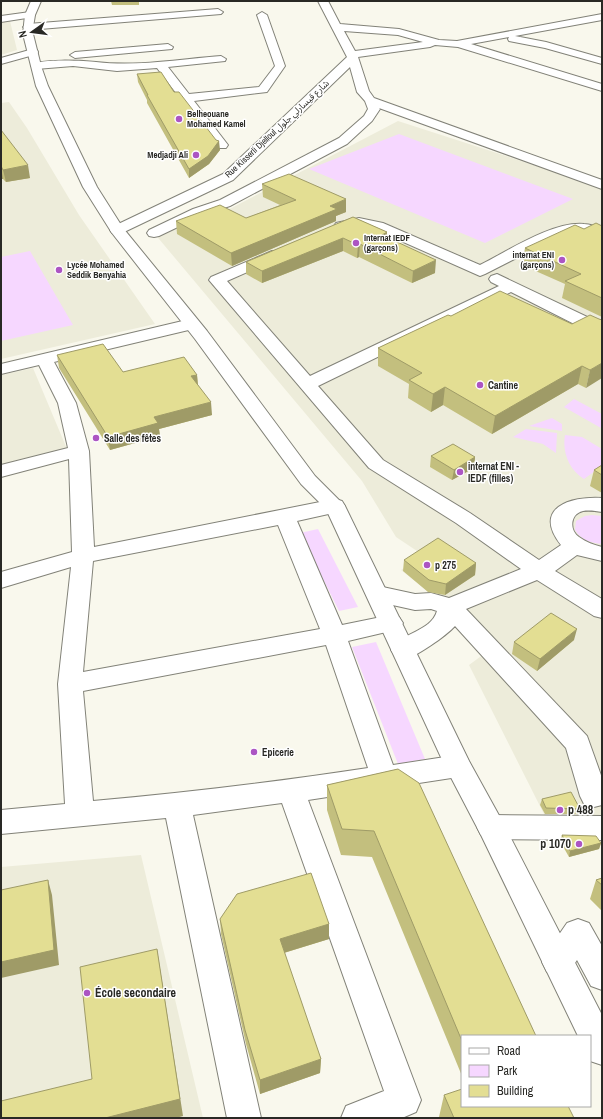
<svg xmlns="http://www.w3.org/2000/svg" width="603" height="1119" font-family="'Archivo Narrow','Noto Sans Arabic',sans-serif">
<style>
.built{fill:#edecda}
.green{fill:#f6d7ff}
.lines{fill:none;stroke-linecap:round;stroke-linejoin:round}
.minor-casing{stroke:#828278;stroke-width:2}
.major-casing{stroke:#828278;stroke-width:2}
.minor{fill:#fff;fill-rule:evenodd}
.major{fill:#fff;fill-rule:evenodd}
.wall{fill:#c3bf7e}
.shaded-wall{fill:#9f9b67}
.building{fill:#e3de93;stroke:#9f9b67}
.poi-dot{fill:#ac55c3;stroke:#fff;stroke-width:1.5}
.labels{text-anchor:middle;stroke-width:3;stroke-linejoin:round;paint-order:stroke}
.far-poi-label{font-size:9px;font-weight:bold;fill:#292925;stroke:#fff;text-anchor:start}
.far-street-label{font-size:9px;fill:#292925;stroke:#fff}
.poi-label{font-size:10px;font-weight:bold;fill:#292925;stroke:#fff;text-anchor:start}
.near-poi-label{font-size:12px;font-weight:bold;fill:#292925;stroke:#fff;text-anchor:start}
</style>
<rect width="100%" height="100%" fill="#f9f8ed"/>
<path class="built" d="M10 21 17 50 1 55V22Z
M9 102 27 128 79 215 155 324 1 359V103Z
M398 121 592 184 602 190V831L552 830 469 665 499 643 445 605 401 570 423 555 396 537 362 481 154 233 218 215Z
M33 368 67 449 1 466V375Z
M141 855 203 1118H1V867Z"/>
<path class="green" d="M399 134 573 199 485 243 309 169Z
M30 251 73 325 1 341V257Z
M574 399 602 414 601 428 564 407Z
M552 418 562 424V431L529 426Z
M526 429 557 433 556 453 543 444 513 437Z
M565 435 582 437 602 449V466L584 479C569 470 562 452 565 435Z
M592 515 602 516V544C591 543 581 540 575 530L576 521 585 516Z
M318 529 358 607 339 611 300 533Z
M376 642 425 759 398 764 352 647Z"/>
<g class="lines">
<defs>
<path id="minor" d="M318 1H328L340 24 399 29 439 40 457 41 602 14V20L515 36 546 42 602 58V64L545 48 509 41 508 39 509 37 471 44 602 84V91L458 47 435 45 430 47 358 57 369 91 374 98 602 180V189L379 108 380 109 372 121 347 144 230 206 203 215 159 236 154 237 149 236 147 233 149 230 193 209 220 200 339 138 364 116 368 109 365 101 357 92 350 67 233 180 122 233 117 234 112 233 110 230 112 227 223 174 347 57ZM344 31 398 35 423 42 355 51Z
M218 9 223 12 221 14 28 30 23 27 28 24Z
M30 12 33 13 35 15 33 17 1 22V16Z
M262 12 267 15 285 66 267 92 194 101 228 145 226 148H218L157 68 117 71 73 66 36 69 31 66C37 58 85 61 96 62 137 67 180 59 221 56L226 59 225 61 168 67 189 94 259 87 275 66 257 15Z
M168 44 173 47 172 49 75 58 70 55 75 52Z
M33 49 37 50 38 52 37 54 1 64V58Z
M359 218 383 223 480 265C508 251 553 221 584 224 590 224 596 227 602 228V237L584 232 562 235 485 274 480 276 374 229 359 226 341 230 336 229 334 226 336 223Z
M272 251 277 253 280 256 277 259 227 281 310 376 499 286 491 282 489 279 491 276 497 274 602 324V336L596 335 511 292 318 386 383 460 470 513 539 560 561 545C532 508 570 496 602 498V512C596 511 589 510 583 511 570 514 569 530 579 537 586 542 594 545 602 547V561L577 555 555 571 602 599V618L594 616 537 580 466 609 587 736 602 778V805L594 807 584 804 580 796 566 748 455 626C447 635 415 658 404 659 401 659 397 657 395 656L391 650C401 632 431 632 437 611L431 609 415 610 370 600 367 594 370 588 378 586 415 594 431 593 449 598 521 569 456 523 369 468 209 280 211 277Z
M191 319 197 320 199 324 197 328 54 362 76 403 89 451 94 547 335 499 342 501 345 506 342 511 297 521 342 625 391 615 399 617 403 623 399 629 348 641 393 765 458 755 467 758 471 766 467 774 458 777 308 800 421 1100 416 1112 402 1118H341L346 1106 384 1091 282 803 193 815 261 1118H227L166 818 1 834V810L65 804 58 684 71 567 1 588V572L72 552 69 459 1 477V465L68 448 58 403 39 365 1 374V364ZM278 525 320 629 83 672 93 561ZM326 645 368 768C276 782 185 793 93 801L83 691Z
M491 815 602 816V840L491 839 481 835 477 827 481 819Z
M578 919 589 923 602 946V990L591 986 577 960 569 972 558 977 547 972 542 962 547 952 567 923Z"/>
<path id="major" d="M31 1H41L35 15 33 27V34L41 66 48 86 97 187 123 228 207 331 315 476 345 506 469 761 501 819 602 1015V1065L590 1061V1036H578L481 835 445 766 326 509 301 484 195 339 112 233 83 187 36 86 23 34 25 15Z"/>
</defs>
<use href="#minor" class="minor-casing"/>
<use href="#major" class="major-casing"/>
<use href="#minor" class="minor"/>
<use href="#major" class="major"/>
</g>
<path class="wall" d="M111 1H139V5H112Z
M137 74 174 92 220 150 209 164 189 178 147 103V100L138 82Z
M1 130 30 178 6 182 3 179H1Z
M262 184 346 212 336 216V221L232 266 177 234 176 221 246 218 280 205 263 197Z
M353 217 387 232V237L435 273 412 283 359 257 357 258 343 251 262 283 246 274V262Z
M602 226V317L562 298 565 284 522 265 525 248 584 229Z
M451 316 572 324 599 319 602 320 586 388 578 384 492 434 443 405 431 412 408 398 409 384 378 366V348Z
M57 355 123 372 197 375 198 385 212 415 159 429 160 436 110 450 59 368Z
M431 456 475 457 474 468 452 480 430 467Z
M602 465V493L590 486 594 470Z
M404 560 476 563 475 575 445 595 428 592 403 571Z
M574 640 537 671 512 654 514 642Z
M398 769 462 1036V1076L372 857 341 855 327 810V785Z
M542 799 580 809 579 814H545L540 805Z
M562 835 601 843 599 849 569 857 560 841Z
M602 878V911L590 899 596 880Z
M220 919 329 924V939L284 953 321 1059 320 1073 260 1094 246 1044 221 934Z
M444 1095 574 1118H440L439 1117Z"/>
<path class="shaded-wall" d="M219 141 220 150 209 164 189 178V169Z
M28 165 30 178 6 182 3 170Z
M1 167 3 179H1Z
M346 199V212L336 216V221L232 266 231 253 330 206Z
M387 232 386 244 382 235Z
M343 238V251L262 283V271Z
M360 244 359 257 357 258 358 245Z
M436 260 435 273 412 283 413 271Z
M602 363V378L586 388 590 370Z
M582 366 578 384 492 434 495 416Z
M197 375 198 387 191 376Z
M445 387 443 405 431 412 433 394Z
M211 402 212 415 159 429 160 436 110 450 108 437 154 417Z
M475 457 474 468 452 480 454 470Z
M476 563 475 575 445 595 446 584Z
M577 629 574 640 537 671 540 659Z
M601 843 599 849 569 857 570 851Z
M48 880 52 895 59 965 1 978V962Z
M329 924V939L280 954V939Z
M157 949 183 1116 176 1118H105Z
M321 1059 320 1073 260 1094V1080Z"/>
<path class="building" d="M161 72 174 92H179L216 140 219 141 208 156 189 169 147 95H148L137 74Z
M1 130 28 165 3 170 1 166Z
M289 174 346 199 330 206 337 209 231 253 176 221 220 205 246 218 296 200 262 184Z
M353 217 387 232 382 235 436 260 413 271 360 244 358 245 343 238 262 271 246 262Z
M596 223 602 226V298L565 281 581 274 525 248 575 225 584 229Z
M500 291 572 324 590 315 599 319 602 320V363L590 370 582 366 495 416 445 387 433 394 409 380 422 373 378 348 448 315 451 316Z
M103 344 123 372 184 357 197 375 191 376 211 402 154 417 158 423 108 437 57 355Z
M453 444 475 457 454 470 431 456Z
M602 465V475L594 470Z
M438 538 476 563 446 584 429 580 404 560Z
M551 613 577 629 540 659 514 642Z
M398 769 419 783 536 1036H462V1041L374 831 342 829 327 785Z
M571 792 580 809 546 808 542 799Z
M562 835 596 836 601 843 570 851Z
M311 873 329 924 280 939 321 1059 260 1080 245 1030 220 919 237 894Z
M602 878V885L596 880Z
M48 880 54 950 1 962V890Z
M157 949 180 1099 105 1118H1V1101L92 1079 80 967Z
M462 1089V1106H568L574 1118H454L444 1095Z"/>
<g class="poi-dot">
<circle cx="179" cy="119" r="4"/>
<circle cx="196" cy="155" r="4"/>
<circle cx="356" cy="243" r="4"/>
<circle cx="562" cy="260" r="4"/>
<circle cx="59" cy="270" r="4"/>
<circle cx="480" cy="385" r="4"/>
<circle cx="96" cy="438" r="4"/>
<circle cx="460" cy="472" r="4"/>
<circle cx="427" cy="565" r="4"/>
<circle cx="254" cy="752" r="4"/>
<circle cx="560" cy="810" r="4"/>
<circle cx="579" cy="844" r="4"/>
<circle cx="87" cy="993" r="4"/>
</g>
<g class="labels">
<g class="far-poi-label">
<text x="187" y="117">Belheouane<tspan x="187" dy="10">Mohamed Kamel</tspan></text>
<text x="188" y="158" text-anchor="end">Medjadji Ali</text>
<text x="364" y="241">Internat IEDF<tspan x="364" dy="10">(garçons)</tspan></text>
<text x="554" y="258" text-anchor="end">internat ENI<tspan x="554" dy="10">(garçons)</tspan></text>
<text x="67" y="268">Lycée Mohamed<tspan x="67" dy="10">Seddik Benyahia</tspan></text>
</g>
<g class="far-street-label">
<text transform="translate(277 129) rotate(-43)" y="3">Rue Kisserli Djelloul شارع قيسارلي جلول</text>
</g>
<g class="poi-label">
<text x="488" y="389">Cantine</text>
<text x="104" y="442">Salle des fêtes</text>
<text x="468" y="470">internat ENI -<tspan x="468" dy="12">IEDF (filles)</tspan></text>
<text x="435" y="569">p 275</text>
<text x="262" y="756">Epicerie</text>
</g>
<g class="near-poi-label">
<text x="568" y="814">p 488</text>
<text x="571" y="848" text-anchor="end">p 1070</text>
<text x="95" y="997">École secondaire</text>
</g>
</g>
<rect width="603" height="1119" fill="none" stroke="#292925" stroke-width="4"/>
<rect x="461" y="1035" width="130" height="72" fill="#ffffff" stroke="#a9a9a8"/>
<rect x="469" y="1048" width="20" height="6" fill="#ffffff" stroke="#a9a9a8"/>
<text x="497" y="1055" font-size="12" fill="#292925">Road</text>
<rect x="469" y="1065" width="20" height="12" fill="#f6d7ff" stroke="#a9a9a8"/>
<text x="497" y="1075" font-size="12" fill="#292925">Park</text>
<rect x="469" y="1085" width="20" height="12" fill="#e3de93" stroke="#a9a9a8"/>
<text x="497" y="1095" font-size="12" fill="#292925">Building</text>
<g transform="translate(32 32) rotate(256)" stroke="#ffffff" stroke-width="3" paint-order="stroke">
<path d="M0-3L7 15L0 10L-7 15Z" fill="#292925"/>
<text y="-6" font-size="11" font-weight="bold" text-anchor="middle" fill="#292925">N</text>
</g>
</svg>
